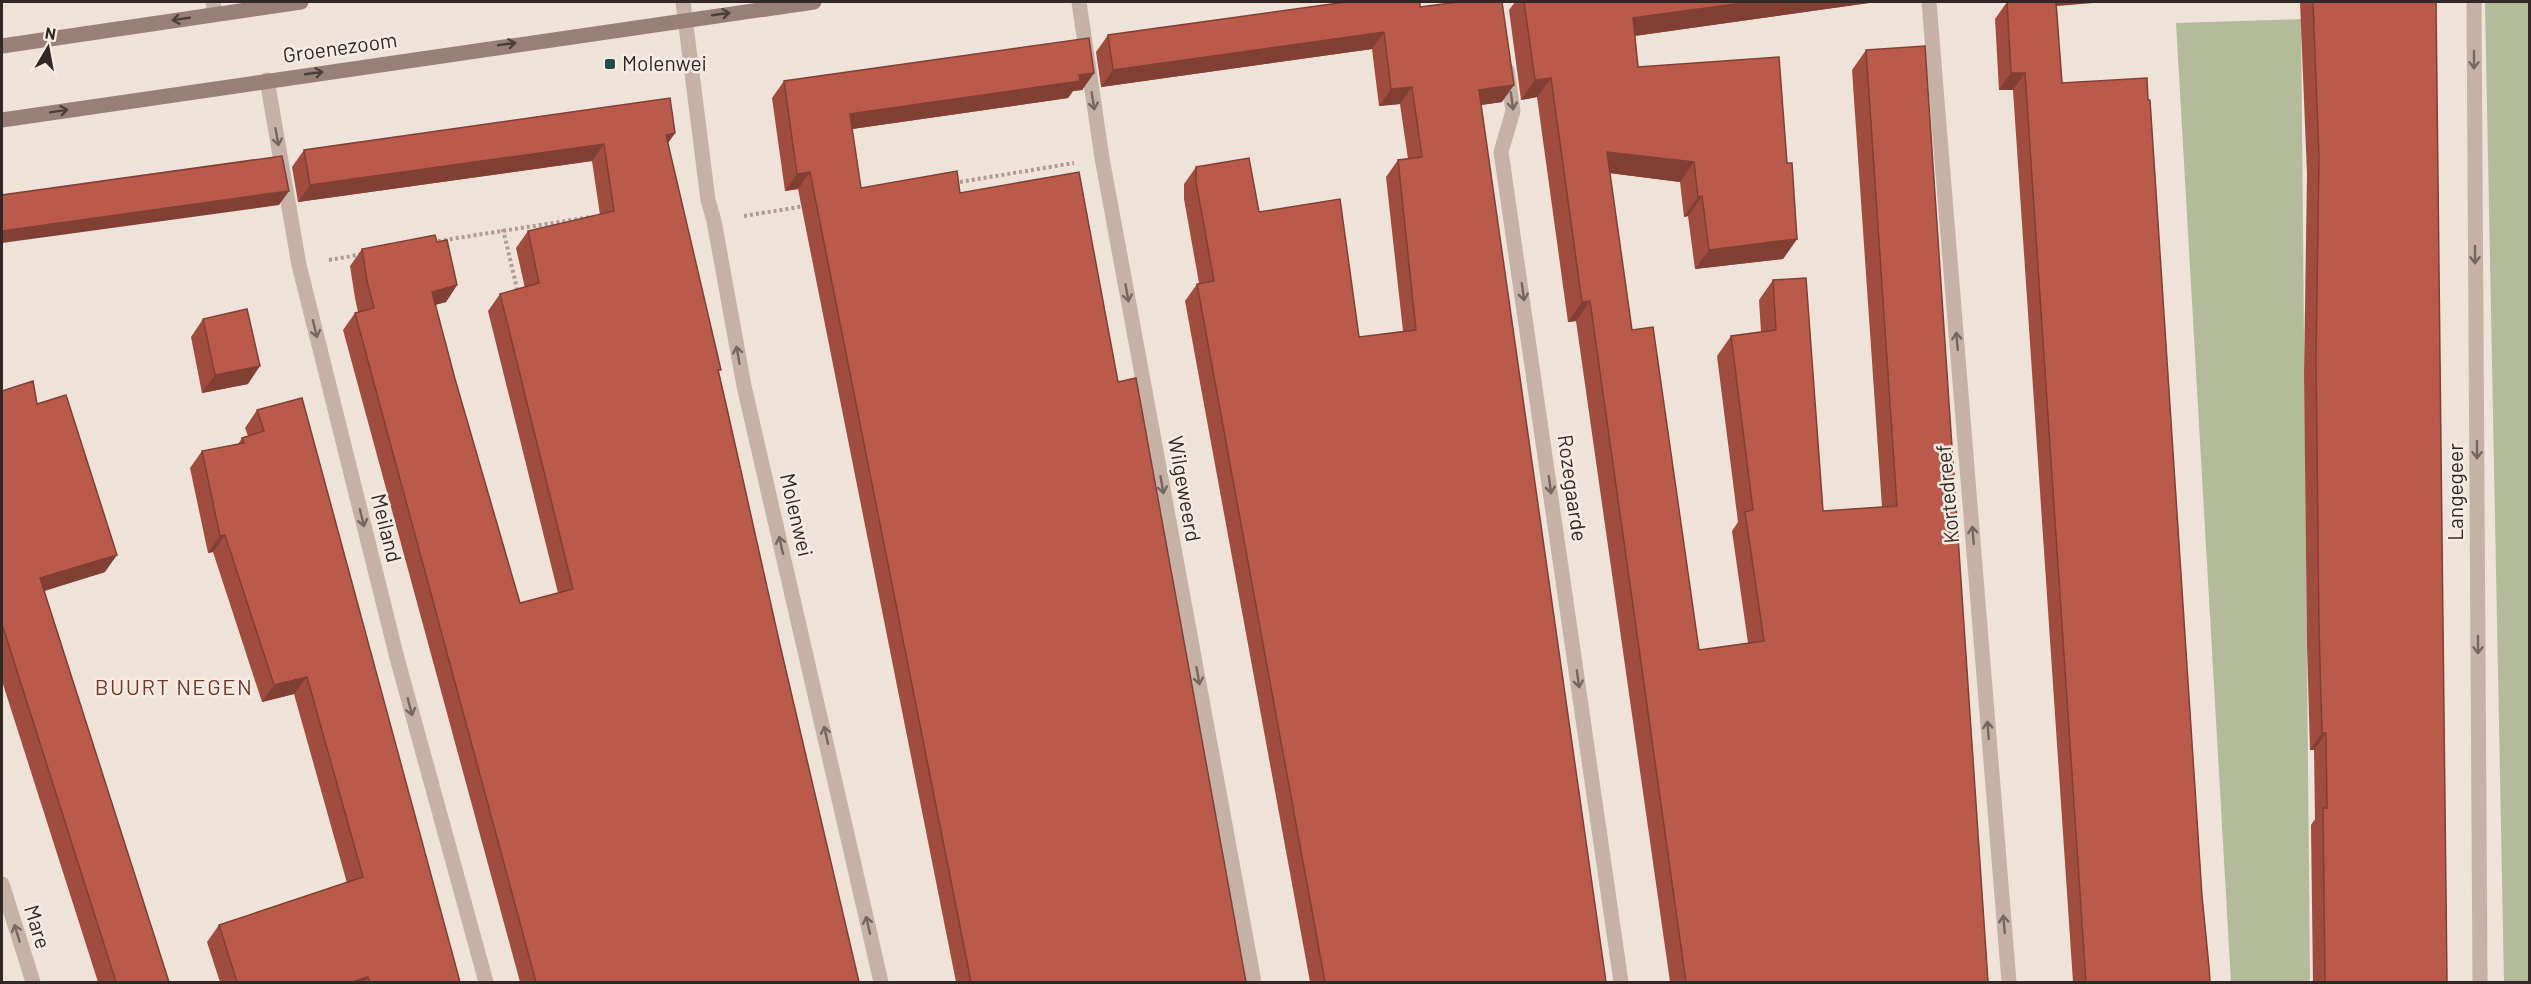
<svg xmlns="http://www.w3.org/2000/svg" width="2531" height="984" font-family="Barlow,sans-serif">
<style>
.green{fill:#b4bb9b}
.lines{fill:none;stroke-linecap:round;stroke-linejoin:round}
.path{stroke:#b09b91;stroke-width:4;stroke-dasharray:3 3;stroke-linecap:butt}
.street{stroke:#c5b1a6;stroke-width:15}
.secondary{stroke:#988078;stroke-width:15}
.wall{fill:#a04d40}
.shaded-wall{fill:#823f34}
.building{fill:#ba5a4b;stroke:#823f34;stroke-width:1.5}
.oneway{stroke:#4c3f3a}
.oneway2{stroke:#746660}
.poi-dot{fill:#204f4d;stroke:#f7ece4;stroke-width:2}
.labels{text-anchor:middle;stroke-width:5;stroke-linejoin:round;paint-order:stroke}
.street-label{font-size:21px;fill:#322926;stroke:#f7ece4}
.poi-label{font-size:21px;fill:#322926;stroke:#f7ece4;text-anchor:start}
.neighbourhood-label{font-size:22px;letter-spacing:1.5px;fill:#793227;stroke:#f7ece4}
</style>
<rect width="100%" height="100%" fill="#eee2d9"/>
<path class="green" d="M2485 2H2530L2529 982H2504Z
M2301 19 2310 982H2231L2176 23Z"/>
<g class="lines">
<path class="path" d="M954 183 1074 163
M744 216 805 206
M503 229 518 293
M432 242 591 217
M329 260 363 254"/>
<path class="street" d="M213 2 215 14
M683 2 708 200 714 221 744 386 881 982
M1079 2 1102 158 1254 982
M1929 2 2009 982
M2474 2 2480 982
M1507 70 1513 111 1501 152 1621 982
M267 80 299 265 397 658 486 982
M2 884 33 982"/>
<path class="secondary" d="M2 46 301 2
M2 120 814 2"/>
</g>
<path class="wall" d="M1515 2H1876L1635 36 1638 67 1787 163 1797 239 1783 259 1695 269 1688 216 1684 217 1680 182 1610 173 1632 330 1699 650 1748 643 1732 531 1738 522 1717 356 1731 336 1761 332 1759 300 1773 280 1823 511 1882 507 1852 70 1866 50 1988 982H1670L1576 321 1568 322 1537 97 1521 100 1509 10Z
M2007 2 2056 6 2062 83 2202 896 2210 982H2073L2013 90H1999L1995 19Z
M2300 2H2436L2447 982H2313L2311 825 2315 819 2314 750H2310L2307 646 2304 374 2307 174Z
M1420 7 1502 102 1481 105 1606 982H1310L1185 301 1197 284 1199 283 1184 199V184L1196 167 1259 212 1359 337 1403 331 1386 177 1398 160 1408 159 1400 104 1379 106 1372 49 1101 87 1096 52 1108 35Z
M1094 73 1082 90 1073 91 1068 98 852 129 861 188 960 193 1118 382 1246 982H956L798 189 785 191 772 98 784 81Z
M675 133 668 143 780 645 859 982H520L343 330 355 313 358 312 355 298 350 266 362 249 437 242 457 285 446 302 435 305 455 379 520 603 558 593 488 311 500 294 525 288 516 248 528 231 600 215 592 161 298 202 292 167 304 150Z
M203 319 248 384 202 393 191 337Z
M2 391 37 404 105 572 44 591 169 982H98L2 681Z
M257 410 460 982H220L207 942 219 925 347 883 294 694 262 702 213 552 208 553 190 468 202 451 238 444 242 438 248 436 245 428Z"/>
<path class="shaded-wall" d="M1750 2H1876L1619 38 1633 18Z
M2037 2H2106L2032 8Z
M1384 32 1372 49 1101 87 1113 70Z
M1094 73 1082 90 1073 91 1068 98 838 131 850 114Z
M2011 73H2025L2013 90H1999Z
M1551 78 1537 97 1521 100 1535 80Z
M1514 85 1502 102 1467 107 1479 90Z
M1412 87 1400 104 1379 106 1391 89Z
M675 133 663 150 666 135Z
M604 144 592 161 298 202 310 185Z
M1607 152 1694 162 1680 182 1593 171Z
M810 172 798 189 785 191 797 174Z
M289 191 279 205 2 243V231Z
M1702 196 1688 216 1684 217 1698 197Z
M1797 239 1783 259 1695 269 1709 250Z
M457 285 446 302 420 309 432 292Z
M1590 301 1576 321 1568 322 1582 302Z
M260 366 248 384 202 393 215 375Z
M225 535 213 552 208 553 220 536Z
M117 555 105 572 28 596 40 578Z
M307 677 294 694 262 702 274 685Z
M2322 733H2326L2314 750H2310Z
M368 977 364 982H352Z"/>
<path class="building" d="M1346 2H1420V7L1458 2H1502L1514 85 1479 90 1606 982H1325L1197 284 1214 281 1196 182V167L1249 158 1259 212 1340 199 1359 337 1416 330 1398 160 1422 157 1412 87 1391 89 1384 32 1113 70 1108 35Z
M1524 2H1750L1633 18 1638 67 1779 57 1787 163H1792L1797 239 1709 250 1702 196 1698 197 1694 162 1607 152 1632 330 1653 327 1699 650 1764 641 1745 512 1753 510 1731 336 1776 330 1773 280 1806 278 1823 511 1897 506 1866 50 1925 46 1988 982H1686L1590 301 1582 302 1551 78 1535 80Z
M2007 2H2056L2062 83 2147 78 2148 100H2150L2202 896 2209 967 2210 982H2086L2025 73H2011Z
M2313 2H2436L2447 982H2325L2323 808H2327L2326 733H2322L2319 629 2316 357 2319 157Z
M1089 38 1094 73 1079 75 1080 81 850 114 861 188 957 171 960 193 1079 172 1118 382 1136 378 1246 982H971L810 172 797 174 784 81Z
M670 98 675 133 666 135 721 370H718L728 413 780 645 859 982H536L355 313 374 308 367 281 362 249 435 235 437 242 447 240 457 285 432 292 455 379 520 603 573 589 500 294 539 283 528 231 614 211 604 144 310 185 304 150Z
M282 156 289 191 2 231V195Z
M247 309 260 366 215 375 203 319Z
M33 381 37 404 66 395 117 555 40 578 169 982H116L2 624V391Z
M302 398 460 982H370L368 977 352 982H237L219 925 363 877 307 677 274 685 225 535 220 536 202 451 244 443 242 438 264 431 257 410Z"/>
<defs><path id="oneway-shaft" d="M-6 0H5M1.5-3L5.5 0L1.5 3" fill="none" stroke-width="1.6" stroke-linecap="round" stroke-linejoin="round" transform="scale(1.5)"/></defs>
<g class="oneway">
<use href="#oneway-shaft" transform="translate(721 14) rotate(-8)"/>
<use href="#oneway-shaft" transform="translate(181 19) rotate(171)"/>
<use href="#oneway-shaft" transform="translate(507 44) rotate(-8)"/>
<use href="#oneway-shaft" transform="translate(314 73) rotate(-8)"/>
<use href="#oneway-shaft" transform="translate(59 111) rotate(-9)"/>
</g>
<g class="oneway2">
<use href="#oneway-shaft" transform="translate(2474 60) rotate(90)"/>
<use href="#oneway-shaft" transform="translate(1093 101) rotate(81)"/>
<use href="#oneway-shaft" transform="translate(1512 101) rotate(82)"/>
<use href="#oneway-shaft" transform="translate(277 137) rotate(80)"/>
<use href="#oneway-shaft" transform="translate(2475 255) rotate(90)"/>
<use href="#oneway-shaft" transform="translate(1523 292) rotate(82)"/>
<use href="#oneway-shaft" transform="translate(1127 293) rotate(80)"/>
<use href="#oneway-shaft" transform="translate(315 329) rotate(76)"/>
<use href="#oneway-shaft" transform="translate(1957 341) rotate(-95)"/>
<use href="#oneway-shaft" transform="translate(738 355) rotate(-100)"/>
<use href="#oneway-shaft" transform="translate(2477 450) rotate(90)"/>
<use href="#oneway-shaft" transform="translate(1162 485) rotate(80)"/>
<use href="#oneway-shaft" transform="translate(1550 485) rotate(82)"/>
<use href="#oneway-shaft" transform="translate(362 518) rotate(76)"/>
<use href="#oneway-shaft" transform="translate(1973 535) rotate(-95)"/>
<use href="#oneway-shaft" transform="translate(781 545) rotate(-103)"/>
<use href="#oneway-shaft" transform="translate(2478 645) rotate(90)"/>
<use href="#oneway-shaft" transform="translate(1198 676) rotate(80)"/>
<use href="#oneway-shaft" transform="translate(1578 679) rotate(82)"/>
<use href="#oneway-shaft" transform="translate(410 707) rotate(75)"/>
<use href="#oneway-shaft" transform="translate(1988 730) rotate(-95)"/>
<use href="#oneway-shaft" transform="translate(826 735) rotate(-103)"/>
<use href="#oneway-shaft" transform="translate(2004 924) rotate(-95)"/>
<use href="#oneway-shaft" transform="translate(868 925) rotate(-103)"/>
<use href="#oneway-shaft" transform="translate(17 933) rotate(-107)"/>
</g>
<rect class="poi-dot" x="604" y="58" width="12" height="12" rx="3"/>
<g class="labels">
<g class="street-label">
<text transform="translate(340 48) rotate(-8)" y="7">Groenezoom</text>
<text transform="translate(1572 488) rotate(82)" y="7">Rozegaarde</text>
<text transform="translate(1184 489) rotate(80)" y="7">Wilgeweerd</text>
<text transform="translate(2456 492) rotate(-90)" y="7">Langegeer</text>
<text transform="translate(1948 494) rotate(-95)" y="7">Kortedreef</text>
<text transform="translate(796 515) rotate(77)" y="7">Molenwei</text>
<text transform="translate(386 528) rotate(76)" y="7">Meiland</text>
<text transform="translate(37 927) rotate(73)" y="7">Mare</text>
</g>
<g class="poi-label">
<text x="622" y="71">Molenwei</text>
</g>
<g class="neighbourhood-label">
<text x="174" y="695">BUURT NEGEN</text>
</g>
</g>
<rect width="2531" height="984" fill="none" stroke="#322926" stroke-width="6"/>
<g transform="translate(48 48) rotate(10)" stroke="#f7ece4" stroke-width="4.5" paint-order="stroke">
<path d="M0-4.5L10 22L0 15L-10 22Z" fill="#322926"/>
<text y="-9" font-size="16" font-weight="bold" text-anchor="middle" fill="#322926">N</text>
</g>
</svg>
